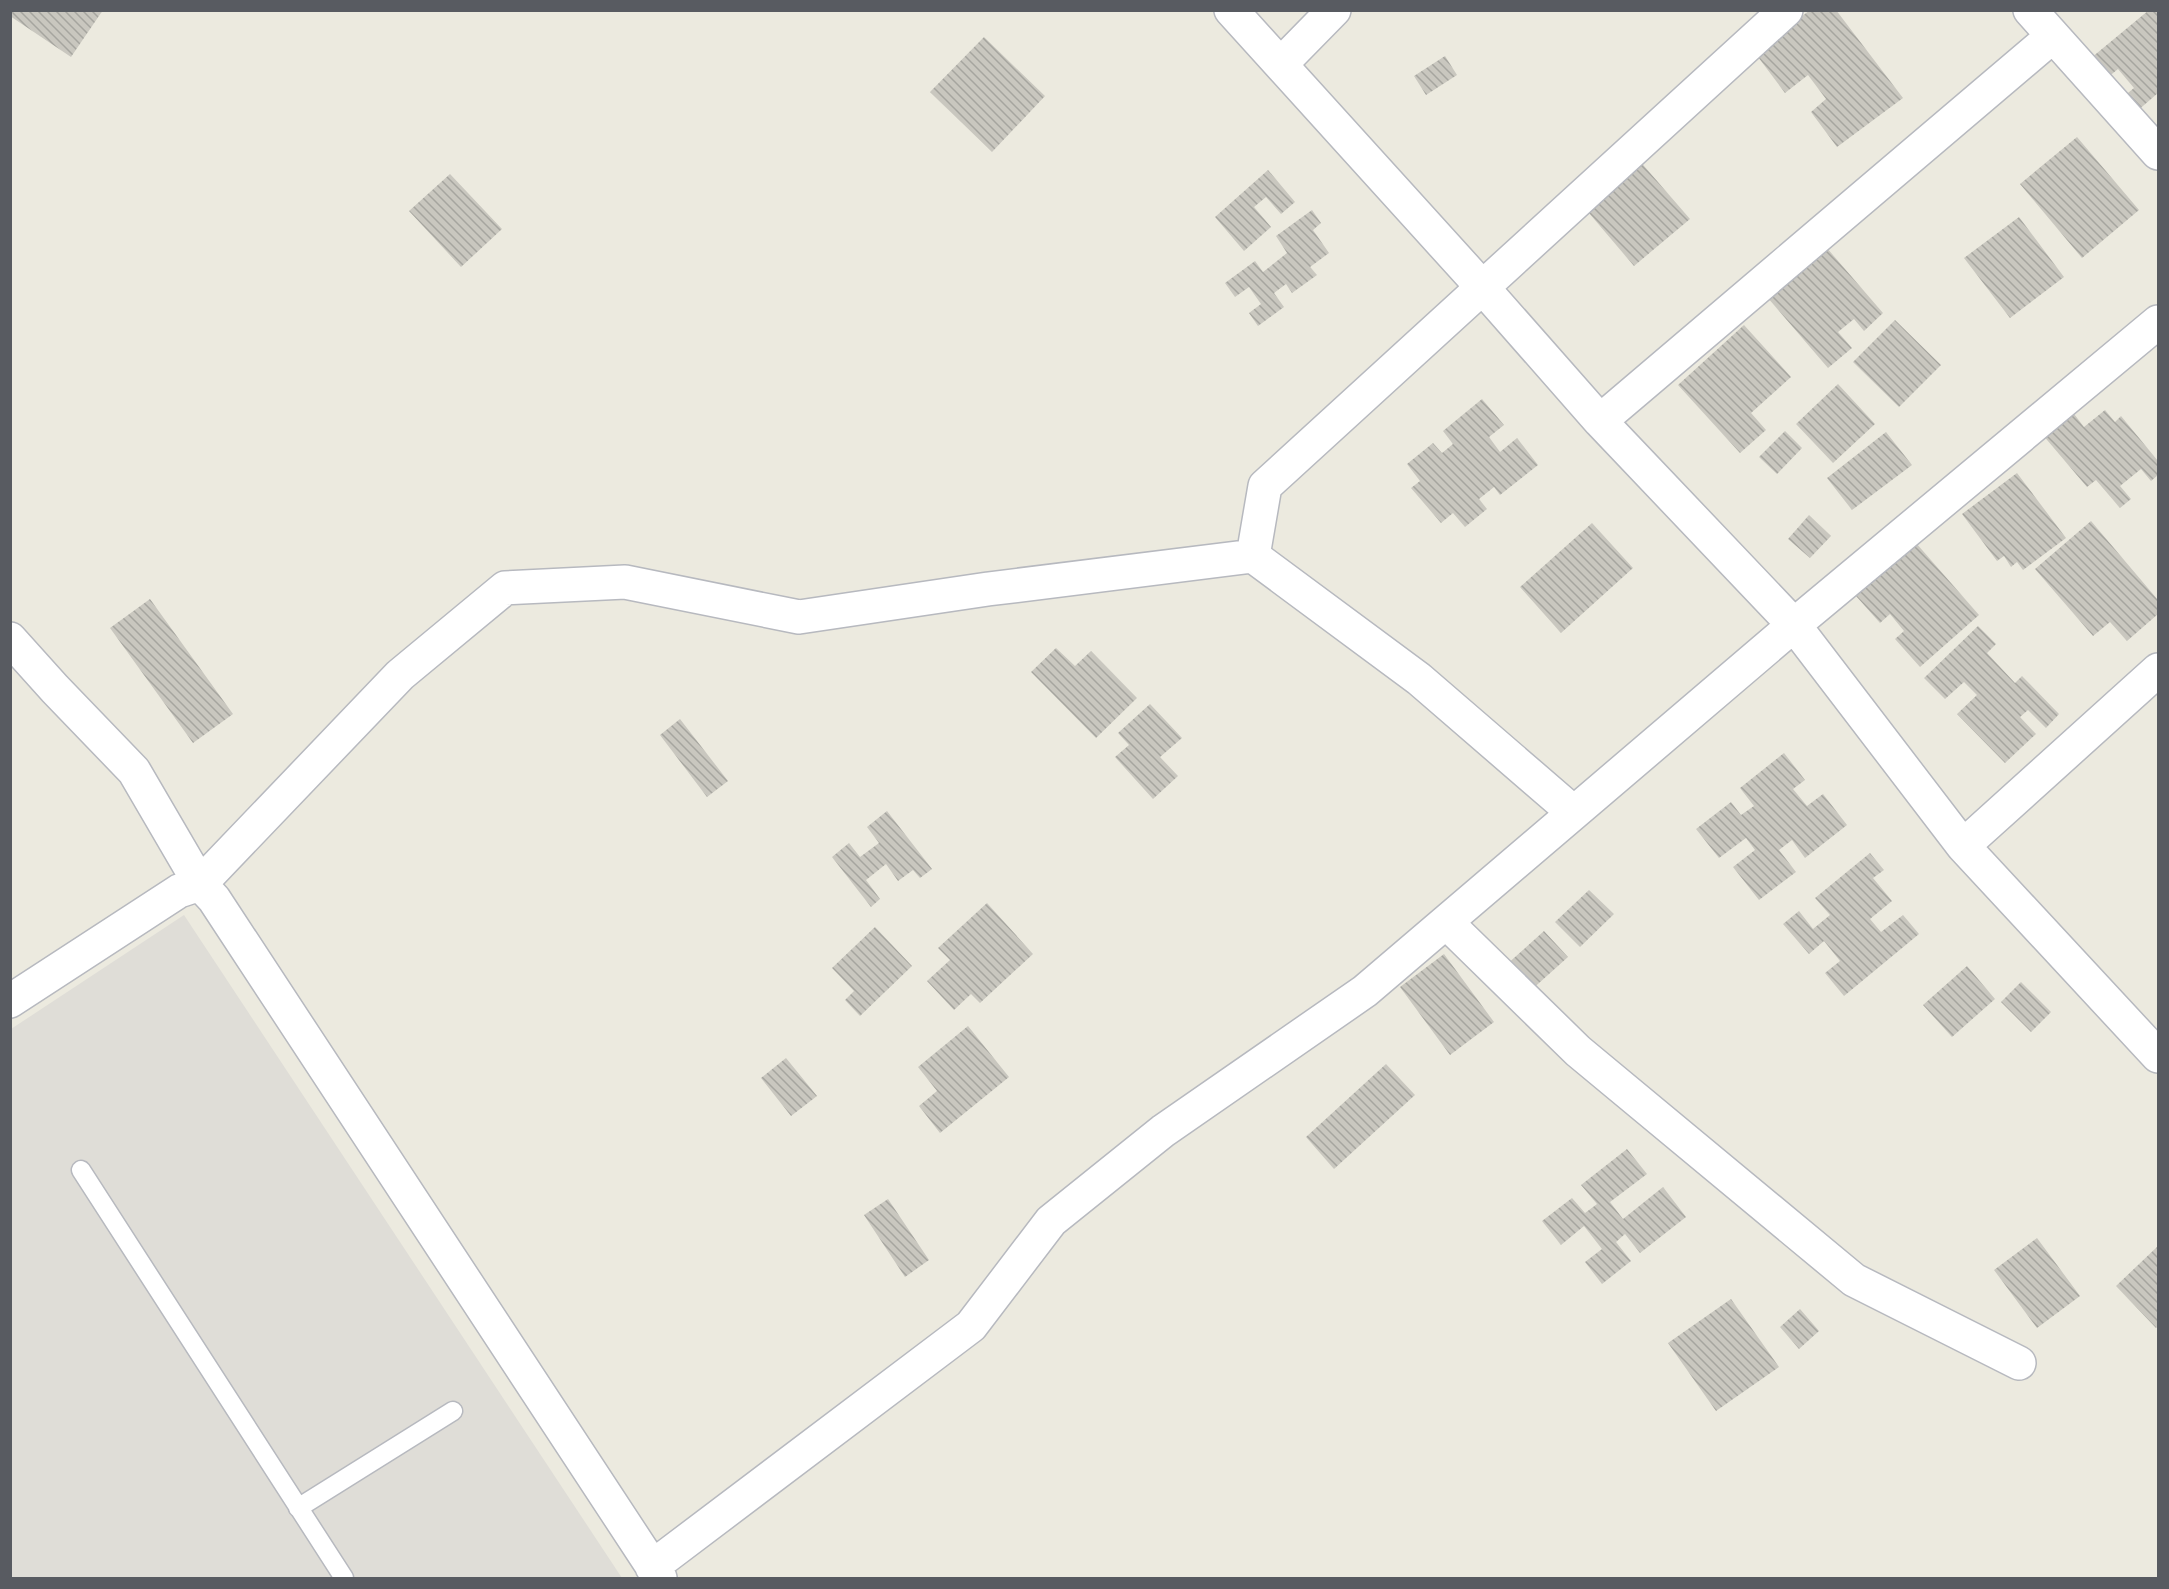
<svg xmlns="http://www.w3.org/2000/svg" width="2169" height="1589" font-family="'DejaVu Sans',sans-serif">
<style>
.industrial{fill:#dfddd7}
.building{fill:url(#building-back-hatch)}
.lines{fill:none;stroke-linecap:round;stroke-linejoin:round}
.lane-casing{stroke:#b7b9bf;stroke-width:21}
.street-casing{stroke:#b7b9bf;stroke-width:36}
.lane{stroke:#fff;stroke-width:18}
.street{stroke:#fff;stroke-width:33}
</style>
<defs>
<pattern id="building-back-hatch" width="6" height="6" patternUnits="userSpaceOnUse" patternTransform="scale(1.5)"><rect width="6" height="6" fill="#c9c7bf"/><path d="M-1 5l2 2M0 0l6 6M5-1l2 2" fill="none" stroke="#a6a59f"/></pattern>
</defs>
<rect width="100%" height="100%" fill="#eceadf"/>
<path class="industrial" d="M184 915 622 1578H11V1029Z"/>
<path class="building" d="M10 10H103L71 57 10 16Z
M1810 10H1836L1903 98 1837 147 1811 112 1826 99 1808 75 1785 93 1755 53Z
M2149 10H2158V93L2136 112 2123 97 2134 88 2118 69 2101 83 2085 63Z
M984 37 1045 96 992 152 930 92Z
M1445 56 1457 75 1426 95 1414 76Z
M2077 137 2139 210 2082 258 2020 184Z
M1638 159 1690 219 1634 266 1583 206Z
M1268 170 1295 202 1281 214 1266 197 1254 207 1271 227 1244 251 1215 217Z
M450 174 502 229 461 267 409 211Z
M1312 210 1321 223 1313 230 1329 253 1310 267 1317 275 1292 293 1286 284 1274 293 1284 307 1258 326 1249 313 1261 304 1249 287 1235 297 1225 283 1255 261 1263 272 1287 253 1276 236Z
M2019 217 2064 277 2010 318 1964 258Z
M1820 240 1883 313 1864 331 1854 319 1838 332 1852 348 1828 368 1761 290Z
M1895 320 1941 365 1899 407 1853 362Z
M1744 325 1791 377 1751 413 1766 430 1740 453 1678 385Z
M1838 384 1875 424 1833 463 1796 424Z
M1482 399 1504 425 1489 437 1500 452 1517 438 1538 465 1500 495 1494 487 1479 499 1487 509 1465 527 1453 513 1441 523 1411 488 1420 481 1407 464 1433 443 1442 453 1453 444 1443 431Z
M2071 410 2084 427 2105 410 2115 422 2121 416 2158 461V475L2151 481 2141 469 2120 486 2131 499 2120 508 2096 480 2087 487 2042 434Z
M1785 431 1802 448 1777 474 1759 457Z
M1886 432 1912 465 1852 510 1827 478Z
M2017 473 2066 538 2023 570 2017 562 2011 567 2004 556 1997 561 1962 514Z
M1809 515 1831 536 1810 558 1788 539Z
M2091 521 2158 600V614L2127 641 2110 622 2093 636 2035 569Z
M1592 523 1633 568 1561 633 1520 587Z
M1916 543 1979 615 1920 667 1895 639 1904 631 1890 614 1880 623 1856 596Z
M150 599 233 714 193 743 110 628Z
M1978 626 1996 644 1987 653 2015 683 2022 676 2059 714 2046 728 2028 710 2020 717 2036 734 2005 763 1957 714 1977 695 1964 682 1945 699 1924 678Z
M1056 648 1075 666 1091 651 1137 698 1096 738 1031 672Z
M1150 704 1182 738 1160 757 1178 776 1153 799 1115 757 1129 745 1118 733Z
M680 719 728 781 707 797 660 735Z
M1784 753 1805 780 1793 789 1807 806 1823 794 1847 825 1805 858 1792 840 1779 850 1796 872 1759 900 1733 867 1755 850 1746 838 1719 858 1696 829 1731 802 1741 815 1754 806 1740 788Z
M887 811 932 869 920 878 913 870 898 881 886 864 866 880 880 899 871 907 832 857 849 843 860 857 879 843 867 827Z
M1870 853 1884 870 1873 878 1892 901 1870 919 1881 932 1903 915 1919 934 1844 996 1825 973 1840 961 1824 941 1809 954 1783 924 1799 911 1813 929 1830 915 1815 898Z
M1589 890 1614 914 1580 947 1555 922Z
M987 903 1033 954 980 1003 971 994 954 1010 927 981 950 960 938 948Z
M875 927 912 966 860 1016 845 1000 854 991 832 968Z
M1544 931 1568 957 1529 992 1505 966Z
M1444 954 1494 1022 1450 1055 1400 987Z
M1967 966 1995 999 1952 1037 1923 1005Z
M2021 982 2051 1012 2031 1032 2001 1002Z
M968 1026 1009 1077 940 1133 919 1106 937 1091 918 1067Z
M786 1058 817 1096 791 1116 761 1078Z
M1386 1064 1415 1095 1334 1169 1306 1137Z
M1627 1149 1647 1174 1610 1202 1623 1219 1663 1187 1686 1217 1640 1253 1625 1234 1616 1242 1631 1261 1602 1284 1585 1262 1602 1249 1584 1226 1561 1245 1542 1221 1572 1198 1585 1213 1597 1204 1581 1185Z
M888 1199 929 1260 905 1277 864 1215Z
M2037 1238 2080 1296 2037 1328 1994 1270Z
M2158 1246V1326L2156 1328 2116 1286Z
M1731 1299 1779 1367 1716 1411 1668 1343Z
M1800 1309 1819 1331 1799 1349 1780 1327Z"/>
<g class="lines">
<defs>
<path id="lane" d="M81 1170 344 1578
M298 1508 453 1411"/>
<path id="street" d="M1231 10 1483 288 1600 421 1794 625 1963 846 2158 1056
M2030 10 2158 153
M1281 64 1334 10
M1600 421 2053 36
M1253 556 1265 486 1786 10
M10 639 55 689 134 771 200 884 400 675 505 588 625 582 799 617 988 589 1253 556 1419 679 1573 812
M1963 846 2158 670
M1446 922 1578 1051 1854 1280 2019 1363
M10 1001 179 891 200 884 214 899 660 1578
M652 1567 971 1326 1051 1221 1163 1131 1365 991 1794 625 2158 322"/>
</defs>
<use href="#lane" class="lane-casing"/>
<use href="#street" class="street-casing"/>
<use href="#lane" class="lane"/>
<use href="#street" class="street"/>
</g>
<rect width="2169" height="1589" fill="none" stroke="#585b61" stroke-width="24"/>
</svg>
